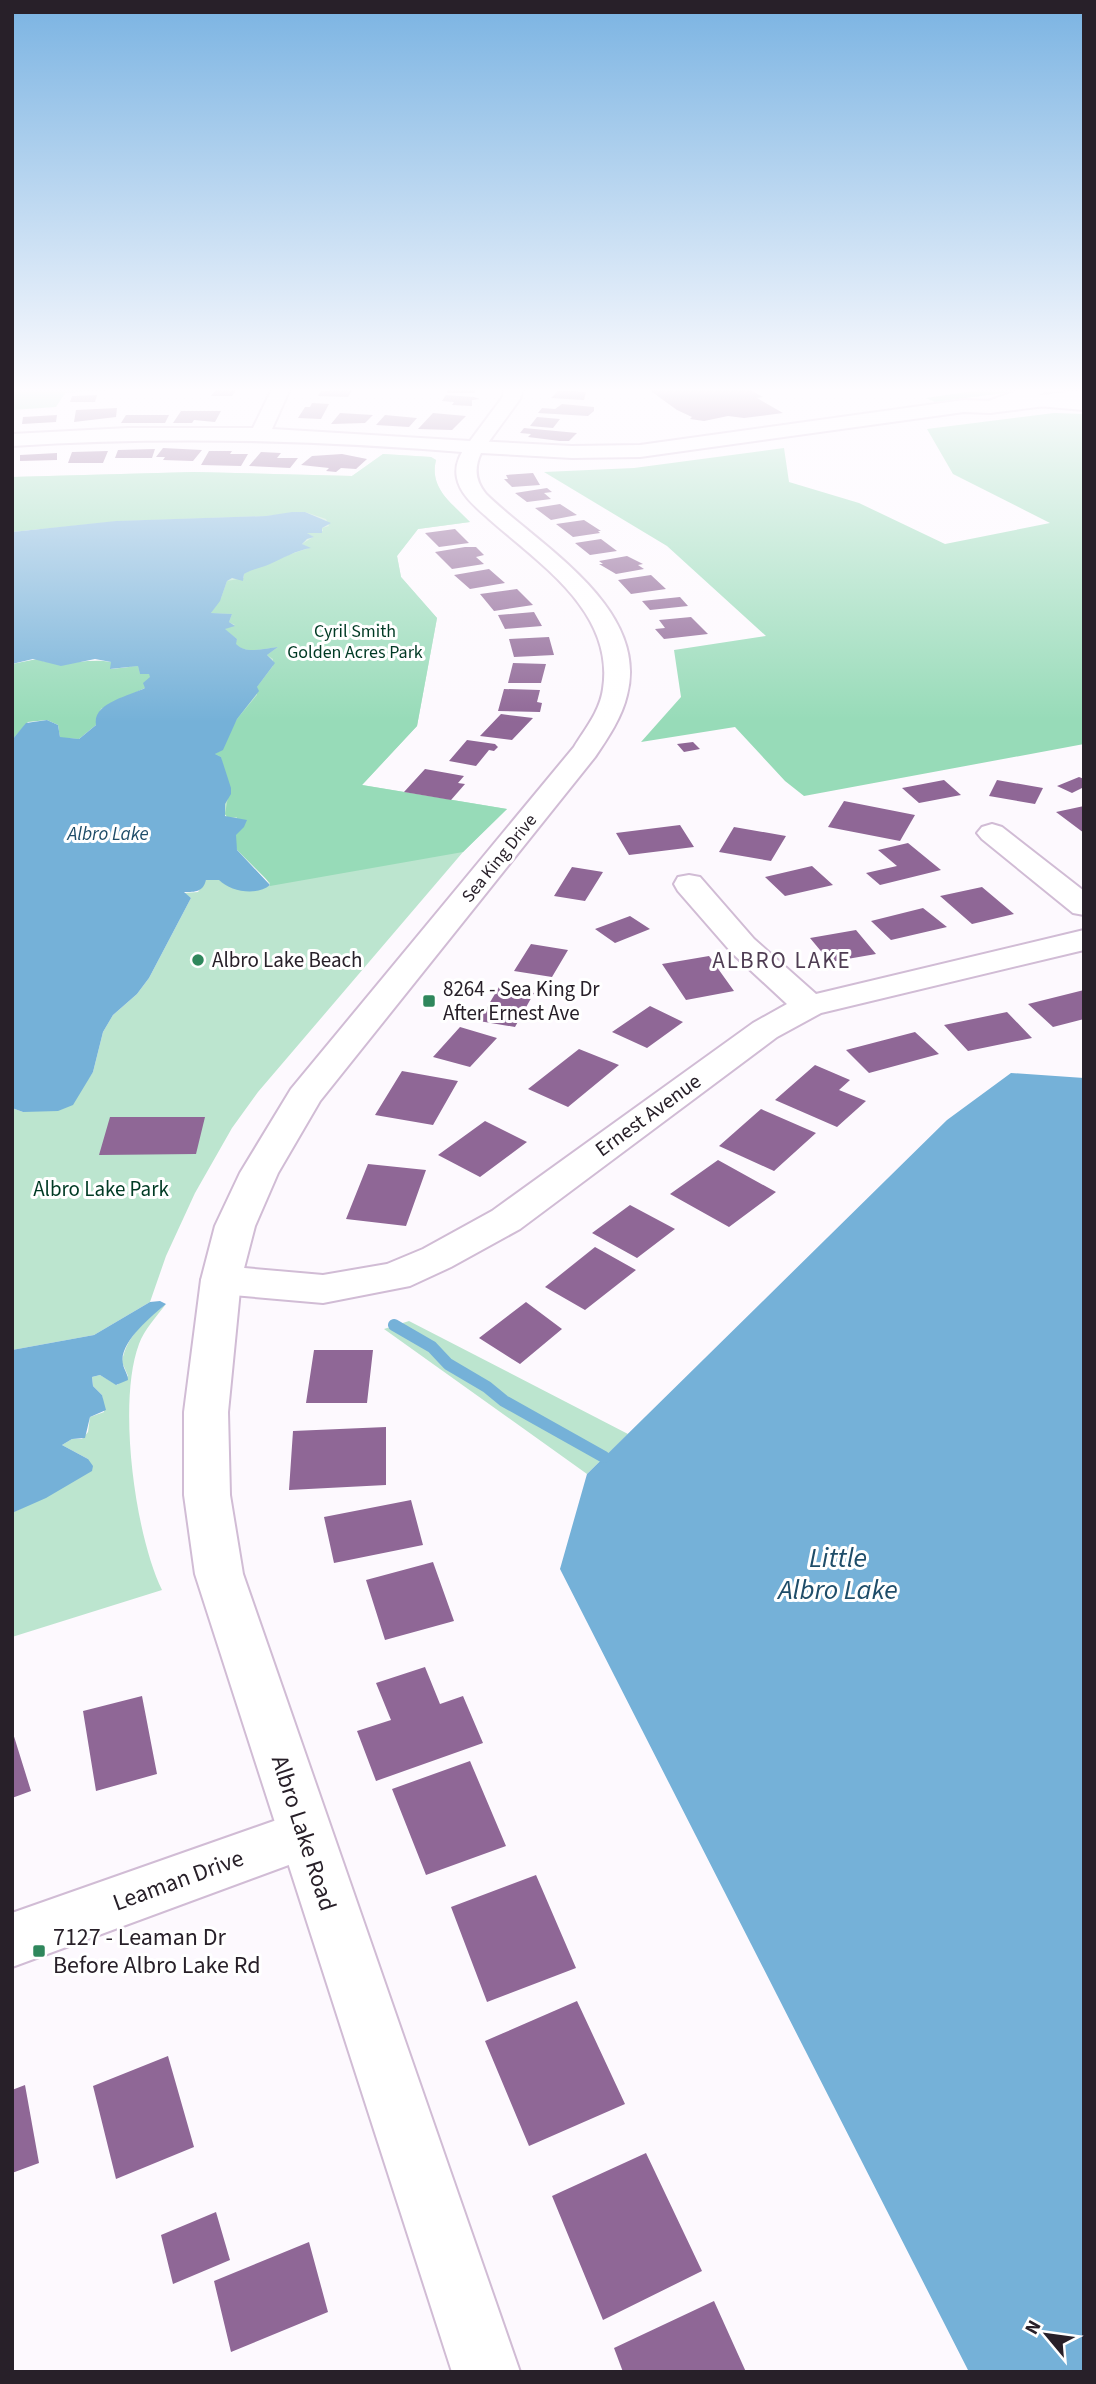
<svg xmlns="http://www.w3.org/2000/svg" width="1096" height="2384" font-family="'Source Sans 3',sans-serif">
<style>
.green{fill:#bce5cf}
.forest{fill:#97dbb8}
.water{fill:#75b1d8}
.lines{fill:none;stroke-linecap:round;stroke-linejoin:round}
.stream{stroke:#75b1d8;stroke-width:12}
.building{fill:#8f6796}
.street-casing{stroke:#d1bcd5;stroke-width:4}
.secondary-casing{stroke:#d1bcd5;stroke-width:4}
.primary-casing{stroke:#d1bcd5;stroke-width:4}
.highway-casing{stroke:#d1bcd5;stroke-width:4}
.street{fill:#fff;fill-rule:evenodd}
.secondary{fill:#fff;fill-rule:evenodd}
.primary{fill:#fff;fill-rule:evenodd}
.highway{fill:#fff;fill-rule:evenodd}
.poi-dot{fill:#2f875c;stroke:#fff;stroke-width:2.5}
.labels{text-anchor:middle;stroke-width:6;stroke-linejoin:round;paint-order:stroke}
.far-park-label{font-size:18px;fill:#003a24;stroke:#fff}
.far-street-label{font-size:18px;fill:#282029;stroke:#fff}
.far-water-label{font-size:19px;font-style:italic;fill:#1f4d69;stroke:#fff}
.poi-label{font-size:21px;fill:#282029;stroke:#fff;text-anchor:start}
.street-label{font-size:21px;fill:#282029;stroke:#fff}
.park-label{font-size:21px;fill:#003a24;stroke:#fff}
.neighbourhood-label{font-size:23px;letter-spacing:2px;fill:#4f3d53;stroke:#fff}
.near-street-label{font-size:24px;fill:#282029;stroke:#fff}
.near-poi-label{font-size:24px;fill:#282029;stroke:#fff;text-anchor:start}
.near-water-label{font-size:28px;font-style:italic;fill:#1f4d69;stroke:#fff}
</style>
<rect width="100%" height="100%" fill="#fdf9fe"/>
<path class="green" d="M383 454 431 457 436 460C429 489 452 503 470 522L418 529 397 556 401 577 437 618 417 726 362 785 507 809 463 852 258 1092 232 1128 195 1193 166 1256 150 1302 94 1335 12 1350V1108L23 1112 83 1086 93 1072 103 1032 113 1015 137 994 149 978 191 898 184 893 198 892 206 880H220C232 892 256 892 270 885L42 528 12 532V477L194 472 352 476Z
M166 1304C157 1316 144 1330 139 1344 117 1402 135 1535 162 1590L12 1637V1513L61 1488 88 1459 62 1445 72 1439H82L88 1432 90 1417 104 1412 102 1395 93 1386 92 1377 100 1375 117 1385 128 1376 122 1362C126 1336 146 1320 166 1304Z
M409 1321 628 1434 587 1474 384 1329Z"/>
<path class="forest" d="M12 389 18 390 122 389 65 393 56 407 12 410Z
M987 389H1015L1004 393 935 402 926 398Z
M1054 413 1084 414V744L804 796 785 781 735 727 641 742 681 697 674 650 766 636 667 546 544 472 634 468 784 448 789 482 859 503 945 544 1050 523 953 474 927 429Z
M383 454 431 457 436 460C429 489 452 503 470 522L418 529 397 556 401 577 437 618 417 726 362 785 507 809 463 852 270 886V883L237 850 234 842 237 817 228 818 225 814 230 786 226 780 221 757 215 754 220 751 237 719 257 695V687L273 666V659L267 655 278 647C264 648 247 655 235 644L237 639 224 629 235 625 229 622 232 614 211 613 221 598 227 581 244 578V574L256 566 271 563 276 559 309 548 302 544 313 537 307 533 323 531 322 528 329 526 326 519 305 512 266 516 121 521 12 532V477L194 472 352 476Z
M37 659C62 669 85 657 111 662V669L138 666 140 674H149L151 677 145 688 101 709 96 725 79 739 60 738 58 725 47 720 28 722 12 740V664Z"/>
<path class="water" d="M292 512H305L331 523 322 528V533H307L314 537 307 539 302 544 311 548C297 550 281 559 270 564 261 568 255 568 244 574L243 581 232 578 227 581 220 601 211 613 232 614 229 622 235 626 225 629 237 639 236 644C247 655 264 648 278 647L267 655 275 663 257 687 259 691 237 719 223 750 215 754 221 757 231 788V794L225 804V816L247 820 244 827 236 835 237 850 270 885C257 896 231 892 219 880H206C203 892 196 892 184 892L191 898 149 978 137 994 113 1015 103 1032 93 1072 73 1105 58 1111 23 1112 12 1108V740L26 723 47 720 58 725 60 737 79 739 96 725C92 703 129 696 145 688L143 683 150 677 149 674H140L138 666 110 669 111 662 95 659 61 666 33 659 12 664V532L116 521 266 516Z
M1011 1073 1084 1078V2372H969L560 1569 587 1474 947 1120Z
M160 1301 166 1304C152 1316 118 1343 123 1364 124 1370 128 1374 128 1380L116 1385 100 1375 92 1377 93 1386 102 1395 106 1410 90 1417 85 1438 72 1439 62 1445 88 1459 93 1466 92 1471 46 1498 12 1513V1350L94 1335 150 1302Z"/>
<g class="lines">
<path class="stream" d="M394 1325 432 1347 448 1364 487 1387 504 1401 604 1457"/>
</g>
<path class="building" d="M216 389H237L232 396H211Z
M331 389H353L348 397 318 396 321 391H329Z
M448 389H476L475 393H447Z
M648 389H749L763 397 757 398 783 413 744 418 728 416 704 421 690 419 692 417 677 410Z
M558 391H575L586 392 584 400 551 398Z
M97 395 95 402H70L72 396Z
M446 395 474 397 480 399 472 400V406L452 405 454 402 442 401Z
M312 403 329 404 321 419 298 418 305 407H310Z
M562 404 594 407V411L588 416 538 413 542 408 555 409Z
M117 408 116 417 74 422 76 410Z
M181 411H221L215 422 194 420 192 423H173Z
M340 413 373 415 365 423 331 424Z
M433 413 466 416 452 430 418 429Z
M57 415 56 422 22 424 23 417Z
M126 415H169L165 423H121Z
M385 415 417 418 409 427 376 425Z
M537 417 560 419 553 428 530 426Z
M524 428 577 433 569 441H560L528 437 531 434 520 433Z
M163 448 202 450 193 461 163 460 165 457H156Z
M155 449 152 458H115L118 450Z
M108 451 103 463H68L72 452Z
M209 451H232L230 454H248L241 466 201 465Z
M261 452 281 453 277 458H298L290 468 249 466Z
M57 453V460L20 461V455Z
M342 454 367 459 356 469 341 468 336 472 326 471 329 468 301 465 312 456Z
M533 473 540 485 512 487 504 479H508L506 475Z
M547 488 552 492 544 493 551 499 527 502 515 493Z
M560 504 577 515 551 520 535 508Z
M584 520 601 531H598L600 533 573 537 556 524Z
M455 529 469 543 439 547 425 533Z
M601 539 617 551 590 555 575 543Z
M465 547H476L484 555 476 557 484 564 452 569 435 552Z
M627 556 643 564 638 565 644 569 616 574 599 564H603L599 561Z
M489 569 505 583 470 589 454 575Z
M651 575 666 589 631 594 618 580Z
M517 589 533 605 494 611 480 594Z
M680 597 688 606 650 610 642 601Z
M534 612 542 626 505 629 498 615Z
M691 617 708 634 664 639 655 629 665 628 659 620Z
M549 637 554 655 514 657 509 639Z
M513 663 546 664 541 683H508Z
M504 689 540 690 537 702 542 703 540 712 498 711Z
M501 714 533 718 512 740 480 736Z
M467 740 495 744 498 747 494 751 489 750 476 766 449 761Z
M693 742 700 749 684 752 677 744Z
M425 769 464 776 458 783 465 784 451 800 404 792Z
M1079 777 1084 779V787L1072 793 1057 786Z
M944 780 961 795 919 803 902 788Z
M997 780 1043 788 1035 804 989 796Z
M844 801 915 815 900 841 828 827Z
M1084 806V833L1056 812Z
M680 825 694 847 629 855 616 833Z
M734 827 786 836 771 861 719 852Z
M908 843 941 870 880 885 866 873 897 866 878 850Z
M812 866 833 885 785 896 765 877Z
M572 867 603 872 585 901 554 896Z
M982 887 1014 914 972 924 940 896Z
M923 908 947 927 891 940 871 921Z
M630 916 650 929 615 943 595 929Z
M856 930 876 954 830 962 810 938Z
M531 944 568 950 552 977 514 971Z
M709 956 734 991 686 1000 662 964Z
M499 987 534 993 515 1027 479 1021Z
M1084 990V1019L1053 1027 1028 1004Z
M650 1006 683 1022 647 1048 612 1032Z
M1007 1012 1032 1038 968 1051 944 1025Z
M460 1027 497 1038 470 1067 433 1057Z
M915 1032 939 1054 869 1073 846 1050Z
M579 1049 619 1065 568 1107 528 1089Z
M815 1065 850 1080 839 1090 866 1101 837 1127 775 1100Z
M402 1071 458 1081 433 1125 375 1115Z
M761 1109 816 1133 774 1171 719 1146Z
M110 1117H205L196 1154 99 1155Z
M485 1121 527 1142 480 1177 438 1155Z
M718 1160 776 1192 729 1227 670 1194Z
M368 1164 426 1170 406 1226 346 1219Z
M630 1205 675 1229 637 1258 592 1233Z
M595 1247 636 1270 585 1310 545 1287Z
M526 1302 562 1329 520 1364 479 1338Z
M314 1350H373L367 1403H306Z
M386 1427V1485L289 1490 293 1431Z
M411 1500 423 1545 334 1563 324 1517Z
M433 1562 454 1621 385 1640 366 1580Z
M425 1667 440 1704 463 1696 483 1743 376 1781 357 1731 391 1720 376 1683Z
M142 1696 157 1774 96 1791 83 1711Z
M12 1730 31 1791 12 1798Z
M470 1761 506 1846 426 1875 392 1789Z
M536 1875 576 1968 487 2002 451 1907Z
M577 2001 625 2104 529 2146 485 2041Z
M168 2056 194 2147 116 2179 93 2086Z
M25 2085 39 2163 12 2173V2090Z
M646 2153 702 2271 603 2320 552 2196Z
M216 2212 230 2260 173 2284 161 2235Z
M309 2242 328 2312 231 2352 214 2281Z
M714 2301 746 2372H623L614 2348Z"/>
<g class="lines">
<defs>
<path id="street" d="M272 389H290L272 429 470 441 502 398 505 389H523L520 399 482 451 475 453C320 440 167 436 12 446V434L128 428H253Z
M992 824 1002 827 1084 891V915L1073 913 982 839 977 833 982 827Z
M689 875 700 877 754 939 816 994 1084 930V950L821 1013 777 1037 520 1229 451 1267 410 1286 323 1303 221 1294 207 1290 201 1280 207 1270 221 1266 323 1275 387 1264 423 1249 492 1211 753 1023 787 1004 732 953 678 891 674 884 678 877Z
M305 1810 324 1818 332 1835 324 1852 12 1967V1913Z"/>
<path id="secondary" d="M1084 390V401L990 413 964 412 640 457 572 458 481 453C474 468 475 481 486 494 538 545 650 607 627 695 622 717 608 738 595 757L320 1101 278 1173 255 1226 241 1280 228 1412 230 1495 243 1574 520 2372H452L195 1574 184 1495V1412L201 1280 215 1226 240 1173 291 1089 574 747C585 729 600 711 603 689 615 612 540 564 489 519 477 508 460 495 457 478 454 464 461 453 468 443L475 441 572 446 640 445 964 400 990 401Z"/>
<path id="primary" d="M1033 395 1084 398V410L1026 405 1024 401 1026 397Z"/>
<path id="highway" d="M1022 389H1046L1043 393 997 411H983L981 407 983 403Z"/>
</defs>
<use href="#street" class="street-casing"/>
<use href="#secondary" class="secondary-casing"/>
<use href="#primary" class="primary-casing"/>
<use href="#highway" class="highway-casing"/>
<use href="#street" class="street"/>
<use href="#secondary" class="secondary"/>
<use href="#primary" class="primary"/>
<use href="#highway" class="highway"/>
</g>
<linearGradient id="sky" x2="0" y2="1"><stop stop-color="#7ab3e2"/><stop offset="0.54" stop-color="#fefcff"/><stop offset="1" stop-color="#fefcff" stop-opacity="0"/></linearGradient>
<rect width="1096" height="722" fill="url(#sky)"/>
<g class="poi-dot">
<circle cx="198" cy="960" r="7"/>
<rect x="422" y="994" width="14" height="14" rx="3.5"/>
<rect x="32" y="1944" width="14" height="14" rx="3.5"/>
</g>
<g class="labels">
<g class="far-park-label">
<text x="355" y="637">Cyril Smith<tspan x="355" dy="21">Golden Acres Park</tspan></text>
</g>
<g class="far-street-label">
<text transform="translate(499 858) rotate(-51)" y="6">Sea King Drive</text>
</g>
<g class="far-water-label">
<text x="108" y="840">Albro Lake</text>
</g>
<g class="poi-label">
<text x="212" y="967">Albro Lake Beach</text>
<text x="443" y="996">8264 - Sea King Dr<tspan x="443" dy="24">After Ernest Ave</tspan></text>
</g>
<g class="street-label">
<text transform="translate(648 1115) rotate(-36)" y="7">Ernest Avenue</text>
</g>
<g class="park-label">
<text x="101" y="1196">Albro Lake Park</text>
</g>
<g class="neighbourhood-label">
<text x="782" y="968">ALBRO LAKE</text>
</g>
<g class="near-street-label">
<text transform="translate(304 1833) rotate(72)" y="8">Albro Lake Road</text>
<text transform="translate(178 1880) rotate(-20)" y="8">Leaman Drive</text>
</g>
<g class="near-poi-label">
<text x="53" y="1945">7127 - Leaman Dr<tspan x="53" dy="28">Before Albro Lake Rd</tspan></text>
</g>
<g class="near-water-label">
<text x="838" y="1567">Little<tspan x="838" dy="32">Albro Lake</tspan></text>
</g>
</g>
<rect width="1096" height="2384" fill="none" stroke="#282029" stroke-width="28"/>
<g transform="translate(1047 2335) rotate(299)" stroke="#ffffff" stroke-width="5" paint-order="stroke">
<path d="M0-5L12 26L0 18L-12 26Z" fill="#282029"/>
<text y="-10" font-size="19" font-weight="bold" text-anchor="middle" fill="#282029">N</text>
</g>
</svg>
